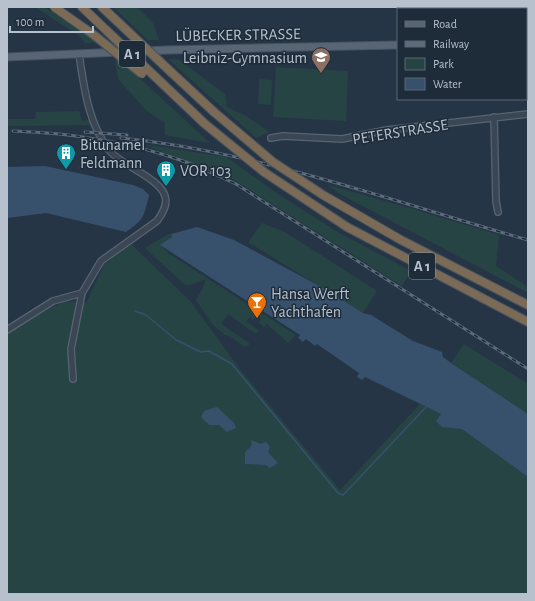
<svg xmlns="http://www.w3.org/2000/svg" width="535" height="601" font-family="'Alegreya Sans',sans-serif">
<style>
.green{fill:#274445;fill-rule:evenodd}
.water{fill:#37516d}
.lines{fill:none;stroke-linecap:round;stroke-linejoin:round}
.stream{stroke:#37516d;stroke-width:1.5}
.minor-casing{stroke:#586471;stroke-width:8}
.major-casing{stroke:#465260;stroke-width:9}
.highway-casing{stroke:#44515e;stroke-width:10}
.minor{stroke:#3a4654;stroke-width:5.5}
.major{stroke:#586574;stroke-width:7}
.highway{stroke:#7a6a56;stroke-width:8}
.rail-casing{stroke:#5b6b7b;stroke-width:3}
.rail{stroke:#1e2b39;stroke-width:1.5;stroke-dasharray:4.5;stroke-linecap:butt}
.highway-bridge-casing{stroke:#44515e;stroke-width:10;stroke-linecap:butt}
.highway-bridge{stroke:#7a6a56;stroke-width:8}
.labels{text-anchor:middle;stroke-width:3;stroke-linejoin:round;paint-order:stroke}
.shield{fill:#1e2b39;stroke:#8994a1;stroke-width:1}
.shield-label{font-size:15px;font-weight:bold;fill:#b7c1cd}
.street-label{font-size:16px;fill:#b7c1cd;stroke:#1e2b39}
.poi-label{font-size:16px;fill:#b7c1cd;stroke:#1e2b39;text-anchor:start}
</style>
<rect width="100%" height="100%" fill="#253545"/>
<path class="green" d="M35 7H44L98 42 85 43 78 35Z
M113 7H137L153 23 159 40H148Z
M168 59H178L225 94 227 107 246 116 269 132 256 138Z
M115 60H120L210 143 165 135V123L147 111 118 79Z
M276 67 348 71 346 121 273 117Z
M259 79 272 80 271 105 258 104Z
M79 111 82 121 89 120 91 125 7 126V119H35L36 112Z
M142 144 226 157 278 194 336 231 411 271 402 286 231 178Z
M328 185 413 209 499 235 496 266 528 287V293L340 194Z
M262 223 285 232 377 291 363 313 248 242Z
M170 233 172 237 161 245 168 253 296 335 288 343 267 324 264 327 258 322 260 321 261 318 258 315 255 317 254 320 250 317 246 321 259 331 256 334 228 314 221 324 249 343V345L244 347 230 336 225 335 212 324 196 300 203 288 206 279 190 285H185L145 248Z
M131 244 191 302 242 372 340 490 420 404 441 414 442 427 462 429 528 477V594H7V332L64 301 86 303 104 265ZM260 444 277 462 266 465 245 464V452L252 445Z
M464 344 528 384V414L451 363Z"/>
<path class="water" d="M45 166 133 185 143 189 149 195C144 216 144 220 126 232L46 213 7 218V167Z
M197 227 234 240 323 288 363 313 371 315 413 341 442 352 443 357 451 363 528 414V477L462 429 442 427 436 421 441 414 365 377 362 380 357 377 359 373 317 344 315 346 306 339 303 342 298 338 300 335 160 245 172 237 171 234Z
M217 407 234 423 236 428 227 432 219 425H209L201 417 204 411Z
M251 440 260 444 266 442 270 447 268 452 278 463 270 468 266 465 245 464V452L252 445Z"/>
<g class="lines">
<path class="stream" d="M135 311 146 315 176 340 201 352 209 351 232 364 338 493 343 495 347 491 426 407"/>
<defs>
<path id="minor" d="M494 117 496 201 498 212
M271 138 283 136 342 139 387 130 528 114
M7 330 53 301 82 293
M73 379 71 349 82 293 101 261 157 221C162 214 168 205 165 196 160 178 120 165 109 150 88 123 84 87 79 54"/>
<path id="major" d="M526 42H528
M7 57 167 50 398 45"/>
<path id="highway" d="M82 7 106 30
M102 7 119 23
M171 72 214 112
M264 172 347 227 528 322
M323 195 401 240 528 305"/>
</defs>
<use href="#minor" class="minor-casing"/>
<use href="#major" class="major-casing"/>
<use href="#highway" class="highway-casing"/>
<use href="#minor" class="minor"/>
<use href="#major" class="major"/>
<use href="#highway" class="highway"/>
<defs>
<path id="rail" d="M13 131C71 133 127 141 183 161 201 167 218 176 236 184L528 369
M85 132 127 135
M121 138C260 152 394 202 528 240"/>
</defs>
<use href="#rail" class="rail-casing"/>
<use href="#rail" class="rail"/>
<defs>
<path id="highway-bridge" d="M54 7 94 35 142 74
M119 23 171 72
M106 30 205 124 264 172
M214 112 273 162 323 195"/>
</defs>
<use href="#highway-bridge" class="highway-bridge-casing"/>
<use href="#highway-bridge" class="highway-bridge"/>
</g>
<defs>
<symbol id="school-pin" viewBox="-11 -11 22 30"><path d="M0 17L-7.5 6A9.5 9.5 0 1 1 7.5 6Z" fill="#8d6e63" stroke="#1e2b39"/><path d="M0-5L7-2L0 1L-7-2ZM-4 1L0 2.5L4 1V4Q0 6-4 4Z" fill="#fff"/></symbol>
<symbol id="building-pin" viewBox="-11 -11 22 30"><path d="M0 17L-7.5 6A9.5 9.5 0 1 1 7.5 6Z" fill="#0f9aa8" stroke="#1e2b39"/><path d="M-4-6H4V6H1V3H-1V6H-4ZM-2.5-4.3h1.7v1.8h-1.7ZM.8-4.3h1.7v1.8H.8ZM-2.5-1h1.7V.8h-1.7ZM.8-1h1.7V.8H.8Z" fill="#fff"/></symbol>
<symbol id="bar-pin" viewBox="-11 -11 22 30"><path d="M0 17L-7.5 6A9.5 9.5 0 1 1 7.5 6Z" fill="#e8710a" stroke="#1e2b39"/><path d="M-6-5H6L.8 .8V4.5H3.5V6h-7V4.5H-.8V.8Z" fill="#fff"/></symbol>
</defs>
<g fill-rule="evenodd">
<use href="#school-pin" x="310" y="46" width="22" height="30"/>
<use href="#building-pin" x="55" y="142" width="22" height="30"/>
<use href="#building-pin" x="155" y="159" width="22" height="30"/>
<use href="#bar-pin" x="246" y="291" width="22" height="30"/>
</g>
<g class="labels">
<g class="shield">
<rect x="119" y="41" width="26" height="26" rx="3"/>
<rect x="409" y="253" width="26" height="26" rx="3"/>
</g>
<g class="shield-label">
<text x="132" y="59">A 1</text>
<text x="422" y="271">A 1</text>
</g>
<g class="street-label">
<text transform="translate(238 34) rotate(-1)" y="6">LÜBECKER STRASSE</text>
<text transform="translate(400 131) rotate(-9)" y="6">PETERSTRASSE</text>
</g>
<g class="poi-label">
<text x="307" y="63" text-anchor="end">Leibniz-Gymnasium</text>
<text x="80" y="150">Bitunamel<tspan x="80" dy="18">Feldmann</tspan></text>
<text x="180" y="176">VOR 103</text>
<text x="271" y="299">Hansa Werft<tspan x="271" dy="18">Yachthafen</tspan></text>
</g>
</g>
<rect width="535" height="601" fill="none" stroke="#b7c1cd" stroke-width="16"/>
<rect x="397" y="8" width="130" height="92" fill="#1e2b39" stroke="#5b6774"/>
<rect x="405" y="21" width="20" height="6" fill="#586574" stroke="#5b6774"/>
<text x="433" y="28" font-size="12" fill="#b7c1cd">Road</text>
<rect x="405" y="41" width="20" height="6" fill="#5b6b7b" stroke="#5b6774"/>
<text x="433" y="48" font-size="12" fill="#b7c1cd">Railway</text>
<rect x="405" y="58" width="20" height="12" fill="#274445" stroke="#5b6774"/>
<text x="433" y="68" font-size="12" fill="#b7c1cd">Park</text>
<rect x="405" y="78" width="20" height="12" fill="#37516d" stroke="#5b6774"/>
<text x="433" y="88" font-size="12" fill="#b7c1cd">Water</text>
<path d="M10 26v6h83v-6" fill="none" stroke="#b7c1cd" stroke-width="2"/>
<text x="16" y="26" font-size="12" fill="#b7c1cd" stroke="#1e2b39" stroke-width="3" paint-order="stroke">100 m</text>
</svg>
